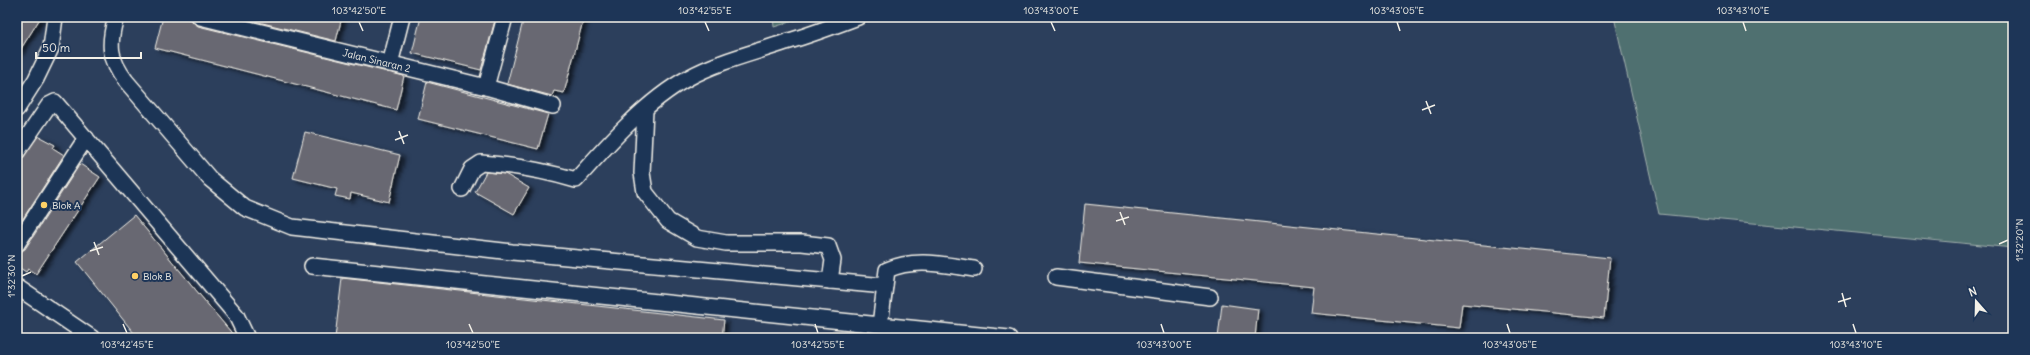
<svg xmlns="http://www.w3.org/2000/svg" width="2030" height="355" font-family="Delius,sans-serif">
<style>
.green{fill:#4f7070;stroke:#a2b0ac}
.building{fill:#686872;stroke:#f4f1e8;filter:url(#shadow)}
.lines{fill:none;stroke-linecap:round;stroke-linejoin:round}
.minor-casing{stroke:#f4f1e8;stroke-width:18}
.minor{stroke:#1d3557;stroke-width:15}
.ticks{fill:none;stroke:#f4f1e8;stroke-width:1.5}
.poi-dot{fill:#ffd166;stroke:#1d3557;stroke-width:1.5}
.labels{text-anchor:middle;stroke-width:4;stroke-linejoin:round;paint-order:stroke}
.street-label{font-size:10px;fill:#f4f1e8;stroke:#1d3557}
.poi-label{font-size:10px;fill:#f4f1e8;stroke:#1d3557;text-anchor:start}
.neatline{fill:none;stroke:#f4f1e8;stroke-width:1.5}
.ticks-label{font-size:10px;text-anchor:middle;fill:#f4f1e8}
</style>
<defs>
<filter id="shadow"><feDropShadow dx="4.5" dy="2.5" stdDeviation="2" flood-color="#0009"/></filter>
</defs>
<rect width="100%" height="100%" fill="#2c3f5c"/>
<filter id="ink" filterUnits="userSpaceOnUse"><feTurbulence type="fractalNoise" baseFrequency=".025" numOctaves="2"/><feDisplacementMap in="SourceGraphic" scale="8" xChannelSelector="R" yChannelSelector="G"/><feConvolveMatrix kernelMatrix="1 2 1 2 8 2 1 2 1" color-interpolation-filters="sRGB"/></filter>
<g filter="url(#ink)">
<path class="green" d="M773 17H806L774 27Z
M1614 17H2013V248L1659 214Z"/>
<path class="building" d="M17 17H41L17 55Z
M163 17H182L191 20 198 26 404 76 396 110 155 48Z
M238 17H342L336 41Z
M421 17H496L481 70 412 53Z
M524 17H584L564 93 554 91 552 96 507 84Z
M427 82 548 114 538 149 418 119Z
M305 132 400 155 389 202 351 193 350 199 335 196 337 189 293 178Z
M38 136 55 145 53 148 64 155 17 228V165Z
M80 164 100 177 36 274 28 269 26 272 17 266V253L25 249Z
M486 172 505 174 529 188 514 214 475 192Z
M1085 204 1610 258 1604 318 1462 304 1459 328 1311 313 1314 287 1079 263Z
M134 215 209 306 236 338H138L129 327 77 262Z
M342 278 724 320 722 338H335Z
M1222 304 1258 309 1255 338H1218Z"/>
<g class="lines">
<defs>
<g id="minor">
<path d="M116 17C108 44 109 59 126 81L210 179 245 208 292 227 512 252 885 286"/>
<path id="s1" d="M200 17 486 87 553 106"/>
<path d="M390 64 402 17"/>
<path d="M486 87 505 17"/>
<path d="M17 109 36 79 51 48 55 17"/>
<path d="M645 110 642 173 645 192 668 221 697 238 726 243H802L828 246 833 260 830 281"/>
<path d="M17 152 49 105 55 102 236 315 247 338"/>
<path d="M462 189 472 169 481 163C513 165 545 171 576 180 607 145 647 100 688 78 719 61 754 53 786 42 810 35 834 26 858 17"/>
<path d="M17 244 86 138"/>
<path d="M312 266 880 325"/>
<path d="M974 269C945 265 915 257 887 270L880 325 1009 338"/>
<path d="M1056 277 1210 297"/>
<path d="M17 287 92 338"/>
</g>
</defs>
<use href="#minor" class="minor-casing"/>
<use href="#minor" class="minor"/>
</g>
</g>
<path class="ticks" d="M359 22 363 31M705 22 709 31M1051 22 1055 31M1397 22 1400 31M1743 22 1746 31M1426 101 1431 114M1422 110 1435 105M399 131 404 144M395 140 408 135M1120 212 1125 225M1116 221 1129 217M94 242 99 255M1999 244 2008 240M90 251 103 247M22 276 31 272M1842 293 1846 307M1838 302 1851 298M123 324 127 333M469 324 473 333M815 324 818 333M1161 324 1164 333M1507 324 1510 333M1853 324 1856 333"/>
<g class="poi-dot">
<circle cx="44" cy="205" r="4"/>
<circle cx="135" cy="276" r="4"/>
</g>
<g class="labels">
<g class="street-label">
<text dy="4" stroke="none"><textPath href="#s1" startOffset="182">Jalan Sinaran 2</textPath></text>
</g>
<g class="poi-label">
<text x="52" y="209">Blok A</text>
<text x="143" y="280">Blok B</text>
</g>
</g>
<rect width="2030" height="355" fill="none" stroke="#1d3557" stroke-width="44"/>
<g transform="translate(1976 301) rotate(340)" stroke="#1d3557" stroke-width="3" paint-order="stroke">
<path d="M0-3L7 15L0 10L-7 15Z" fill="#f4f1e8"/>
<text y="-6" font-size="11" font-weight="bold" text-anchor="middle" fill="#f4f1e8">N</text>
</g>
<path d="M36 52v6h105v-6" fill="none" stroke="#f4f1e8" stroke-width="2"/>
<text x="42" y="52" font-size="12" fill="#f4f1e8" stroke="#1d3557" stroke-width="3" paint-order="stroke">50 m</text>
<rect x="22" y="22" width="1986" height="311" class="neatline"/>
<g class="ticks-label">
<text x="359" y="14">103°42'50"E</text>
<text x="705" y="14">103°42'55"E</text>
<text x="1051" y="14">103°43'00"E</text>
<text x="1397" y="14">103°43'05"E</text>
<text x="1743" y="14">103°43'10"E</text>
<text transform="translate(2019 240) rotate(-90)" y="4">1°32'20"N</text>
<text transform="translate(11 276) rotate(-90)" y="4">1°32'30"N</text>
<text x="127" y="348">103°42'45"E</text>
<text x="473" y="348">103°42'50"E</text>
<text x="818" y="348">103°42'55"E</text>
<text x="1164" y="348">103°43'00"E</text>
<text x="1510" y="348">103°43'05"E</text>
<text x="1856" y="348">103°43'10"E</text>
</g>
</svg>
